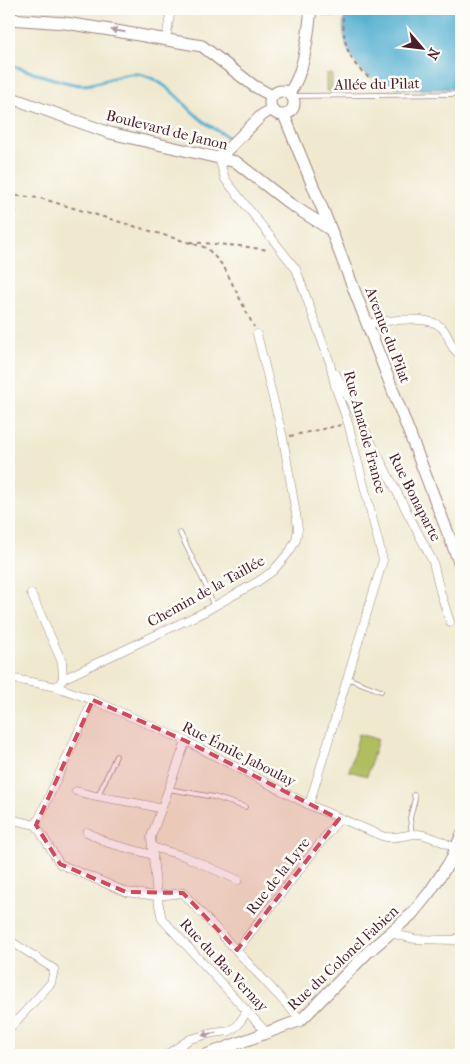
<svg xmlns="http://www.w3.org/2000/svg" width="470" height="1064" font-family="'IM FELL French Canon',serif">
<style>
.green{fill:#b0be61;stroke:#7d6e46}
.water{fill:#54b0d2;stroke:#4f687e}
.lines{fill:none;stroke-linecap:round;stroke-linejoin:round}
.stream{stroke:#54b0d2;stroke-width:3}
.lane-casing{stroke:#9d847e;stroke-width:5.5}
.street-casing{stroke:#9d847e;stroke-width:9}
.secondary-casing{stroke:#9d847e;stroke-width:13}
.path{stroke:#9d847e;stroke-width:2;stroke-dasharray:4 4;stroke-linecap:butt}
.lane{stroke:#fff;stroke-width:4}
.street{stroke:#fff;stroke-width:8}
.secondary{stroke:#fff;stroke-width:11}
.oneway{fill:#ae9aa0}
.marked{fill:#d1495b;fill-opacity:0.2;stroke:#d1495b;stroke-width:4;stroke-dasharray:10 6;stroke-linejoin:round}
.labels{text-anchor:middle;stroke-width:5;stroke-linejoin:round;paint-order:stroke}
.street-label{font-size:15px;fill:#4a1f2b;stroke:#fdfcf7}
</style>
<rect width="100%" height="100%" fill="#fdfcf7"/>
<filter id="ink" filterUnits="userSpaceOnUse"><feTurbulence type="fractalNoise" baseFrequency=".02" numOctaves="2"/><feDisplacementMap in="SourceGraphic" scale="10" xChannelSelector="R" yChannelSelector="G"/><feConvolveMatrix kernelMatrix="1 2 1 2 8 2 1 2 1" color-interpolation-filters="sRGB"/></filter>
<filter id="wash" filterUnits="userSpaceOnUse"><feTurbulence type="fractalNoise" baseFrequency=".0096" numOctaves="4" result="noise"/><feDisplacementMap in="SourceGraphic" scale="20" xChannelSelector="R" yChannelSelector="G"/><feGaussianBlur stdDeviation="1.12" result="paint"/><feColorMatrix in="noise" values="0 0 0 0 0 0 0 0 0 0 0 0 0 0 0 0 0 1.4 0 .05"/><feComposite in="paint" operator="in"/></filter>
<g filter="url(#wash)">
<rect width="100%" height="100%" fill="#f0e9d0"/>
<path class="green" d="M324 9H337L336 17 323 15Z
M326 74H332V91H326Z
M359 734 378 739 367 776 349 771Z"/>
<path class="water" d="M346 9H461V88C422 89 372 97 350 54 343 40 342 24 346 9Z"/>
<g class="lines">
<path class="stream" d="M9 65C28 70 65 85 83 85 103 85 126 68 146 76 170 84 184 106 203 121 211 127 220 132 229 138"/>
</g>
</g>
<g filter="url(#ink)">
<g class="lines">
<defs>
<path id="lane" d="M292 96 461 94
M180 533 208 590 213 606
M347 678 381 691
M169 789 214 797 245 807
M98 796 116 756
M412 835 410 818 415 799 414 795"/>
<path id="street" d="M166 39 171 9
M219 158 225 179 296 269 330 363 335 386 348 423 383 560 309 805
M9 211H12
M367 324C385 321 427 314 441 327 448 333 449 341 453 348 456 351 459 354 461 357
M336 374 433 562 440 591 450 622
M31 593 62 662 63 679
M9 678 57 687 93 700 186 741 309 805 382 836C395 840 405 834 418 834 431 835 444 843 456 848
M57 687 63 679 204 612 257 582 273 571 290 551 296 540 298 529 296 514 283 438 257 334
M93 700 36 825 60 864 126 892 157 896 183 893 301 1020
M186 741 151 837 157 896 162 919 268 1034
M76 791C104 800 133 800 161 809
M9 819 36 825
M87 832 108 843 153 855
M152 847 184 856 238 880
M390 933 415 939 455 940 461 935
M9 940 54 969 51 983 9 1029
M237 950 339 819
M166 1055 190 1039 213 1033 230 1031 238 1025 247 1011"/>
<path id="secondary" d="M9 19 65 23 110 30 202 46 254 86 272 96
M270 103a12 12 0 1 1 24 0a12 12 0 1 1-24 0Z
M289 93C305 73 308 33 311 9
M9 97 110 133 236 162 290 204 331 230
M284 115 331 230 461 567
M219 158 261 116 271 109
M206 1055 301 1020 368 952 412 914 429 893 451 860 461 836"/>
</defs>
<use href="#lane" class="lane-casing"/>
<use href="#street" class="street-casing"/>
<use href="#secondary" class="secondary-casing"/>
<path class="path" d="M343 9C343 34 344 57 365 74 372 80 382 83 388 88
M9 195 40 198 207 248 224 267 254 327
M190 242 240 246 269 250
M290 436 341 425"/>
<use href="#lane" class="lane"/>
<use href="#street" class="street"/>
<use href="#secondary" class="secondary"/>
</g>
<defs><path id="oneway-solid" d="M-6-.8H1V-3.2L6.5 0L1 3.2V.8H-6Z" transform="scale(1.25)"/></defs>
<g class="oneway">
<use href="#oneway-solid" transform="translate(118 31) rotate(-171)"/>
<use href="#oneway-solid" transform="translate(209 1034) rotate(168)"/>
</g>
</g>
<path class="marked" d="M93 700 186 741 339 819 237 950 183 893 126 892 60 864 36 825Z"/>
<g class="labels">
<g class="street-label">
<text transform="translate(377 84) rotate(-1)" y="5">Allée du Pilat</text>
<text transform="translate(167 130) rotate(14)" y="5">Boulevard de Janon</text>
<text transform="translate(388 335) rotate(69)" y="5">Avenue du Pilat</text>
<text transform="translate(365 432) rotate(75)" y="5">Rue Anatole France</text>
<text transform="translate(415 497) rotate(63)" y="5">Rue Bonaparte</text>
<text transform="translate(206 591) rotate(-29)" y="5">Chemin de la Taillée</text>
<text transform="translate(239 754) rotate(27)" y="5">Rue Émile Jaboulay</text>
<text transform="translate(278 876) rotate(-52)" y="5">Rue de la Lyre</text>
<text transform="translate(343 958) rotate(-43)" y="5">Rue du Colonel Fabien</text>
<text transform="translate(224 965) rotate(47)" y="5">Rue du Bas Vernay</text>
</g>
</g>
<rect width="470" height="1064" fill="none" stroke="#fdfcf7" stroke-width="30"/>
<g transform="translate(422 48) rotate(118)" stroke="#fdfcf7" stroke-width="4" paint-order="stroke">
<path d="M0-4L9 19L0 12L-9 19Z" fill="#4a1f2b"/>
<text y="-8" font-size="14" font-weight="bold" text-anchor="middle" fill="#4a1f2b">N</text>
</g>
</svg>
